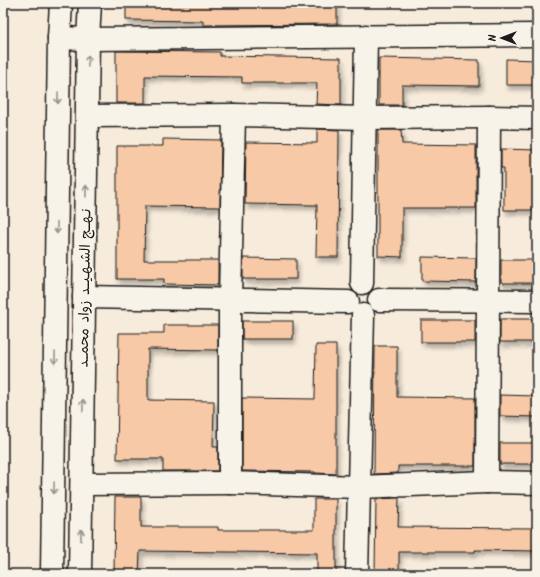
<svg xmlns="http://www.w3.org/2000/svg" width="540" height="577" viewBox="0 0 540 577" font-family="Kalam,'Playpen Sans Arabic',sans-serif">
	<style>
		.building { fill: #f7c9a6; stroke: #1c1c1c; filter: url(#shadow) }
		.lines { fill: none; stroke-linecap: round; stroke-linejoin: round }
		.minor-casing { stroke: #1c1c1c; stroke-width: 25 }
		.major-casing { stroke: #1c1c1c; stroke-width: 25 }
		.minor { stroke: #f7f3e8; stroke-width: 22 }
		.major { stroke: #f7f3e8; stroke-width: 22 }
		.oneway { stroke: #94928c }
		.labels { text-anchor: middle; stroke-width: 3.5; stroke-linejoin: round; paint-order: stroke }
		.street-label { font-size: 14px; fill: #1c1c1c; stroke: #f7f3e8 }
	</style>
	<defs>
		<filter id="shadow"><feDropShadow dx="2.5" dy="4.5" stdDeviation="2" flood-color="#0004"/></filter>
	</defs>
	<rect width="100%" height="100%" fill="#f7ebdb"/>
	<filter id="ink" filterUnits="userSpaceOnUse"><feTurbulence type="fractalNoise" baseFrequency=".025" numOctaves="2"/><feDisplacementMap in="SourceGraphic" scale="8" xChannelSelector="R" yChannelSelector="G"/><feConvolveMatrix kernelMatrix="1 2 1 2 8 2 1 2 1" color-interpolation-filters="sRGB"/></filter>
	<g filter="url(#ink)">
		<g class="building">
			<polygon points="126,3 337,3 337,24 203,25 203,21 126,20"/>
			<polygon points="116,51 220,52 220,56 341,58 341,105 316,104 317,83 242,83 242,77 145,76 145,103 116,103"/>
			<polygon points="379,58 479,60 479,86 402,85 402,105 379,105"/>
			<polygon points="506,59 537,60 537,85 506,85"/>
			<polygon points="317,129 339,130 338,257 316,257 317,205 245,204 246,142 317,143"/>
			<polygon points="378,130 401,130 402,144 476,145 476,208 402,208 402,257 378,256"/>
			<polygon points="163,139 221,140 220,207 145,206 144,260 218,260 218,285 164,284 164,279 117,279 117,146 163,146"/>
			<polygon points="501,149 537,150 537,210 504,210 504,168 501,168"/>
			<polygon points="422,257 476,258 476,282 422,281"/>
			<polygon points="243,258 296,259 296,279 243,279"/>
			<polygon points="501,260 537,260 537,283 503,283 503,282 501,282"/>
			<rect x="500" y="319" width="37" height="23"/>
			<rect x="421" y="320" width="54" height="22"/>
			<rect x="242" y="321" width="51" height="18"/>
			<polygon points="164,325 218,325 218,350 148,349 148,400 214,401 213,447 218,447 218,471 163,471 163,459 117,459 119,333 164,333"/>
			<polygon points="316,345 336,345 336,474 315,473 315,472 242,471 242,398 315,399"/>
			<polygon points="375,346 397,346 397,397 475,398 475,466 398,466 398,473 374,474"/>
			<polygon points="500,395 537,396 537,417 500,416"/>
			<rect x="500" y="443" width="37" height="21"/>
			<polygon points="115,497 141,497 141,527 218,527 218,530 314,530 314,499 336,499 336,574 317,574 317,553 140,551 139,574 114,574"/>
			<polygon points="399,498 398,527 537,528 537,551 475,550 475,552 399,552 399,574 375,574 376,499"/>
		</g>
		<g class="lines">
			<defs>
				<g id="minor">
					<polyline points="59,38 88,39 537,35"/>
					<polyline points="87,116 234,115"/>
					<polyline points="537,118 489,117 487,482 537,483"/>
					<polyline points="362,283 366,36"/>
					<polyline points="84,297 348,302"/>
					<polyline points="379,300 537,301"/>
					<polyline points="487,482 359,487 230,483 230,300 234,115 365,118 489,117"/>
					<polyline points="82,484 230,483"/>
					<polyline points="357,574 363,315"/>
				</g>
				<g id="major">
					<polyline points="52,574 59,38 61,3"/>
					<polyline points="80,574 88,39 90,3"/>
				</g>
			</defs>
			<use href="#minor" class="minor-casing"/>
			<use href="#major" class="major-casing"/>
			<use href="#minor" class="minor"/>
			<use href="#major" class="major"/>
		</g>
		<defs><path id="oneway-shaft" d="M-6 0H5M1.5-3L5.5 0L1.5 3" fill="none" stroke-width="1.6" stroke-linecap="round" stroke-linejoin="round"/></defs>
		<g class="oneway">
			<use href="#oneway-shaft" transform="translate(88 61) rotate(-89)"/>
			<use href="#oneway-shaft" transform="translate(58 98) rotate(91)"/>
			<use href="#oneway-shaft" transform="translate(86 191) rotate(-89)"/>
			<use href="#oneway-shaft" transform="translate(57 228) rotate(91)"/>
			<use href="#oneway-shaft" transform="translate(55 358) rotate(91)"/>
			<use href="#oneway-shaft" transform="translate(83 405) rotate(-89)"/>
			<use href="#oneway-shaft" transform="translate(54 488) rotate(91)"/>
			<use href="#oneway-shaft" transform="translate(81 535) rotate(-89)"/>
		</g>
	</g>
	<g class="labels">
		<g class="street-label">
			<text transform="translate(84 288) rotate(-89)" y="5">نـهــج الشـهـيــد زواد محمــد</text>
		</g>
	</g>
	<rect width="540" height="577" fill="none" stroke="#f7f3e8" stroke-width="16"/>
	<rect x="8" y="8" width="524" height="561" fill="none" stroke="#1c1c1c" stroke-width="1.5" filter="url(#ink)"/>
	<g transform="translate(502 38) rotate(270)" stroke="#f7f3e8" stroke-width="3" paint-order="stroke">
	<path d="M0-3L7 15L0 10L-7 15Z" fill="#1c1c1c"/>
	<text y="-6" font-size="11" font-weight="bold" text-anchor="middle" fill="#1c1c1c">N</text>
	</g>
</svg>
